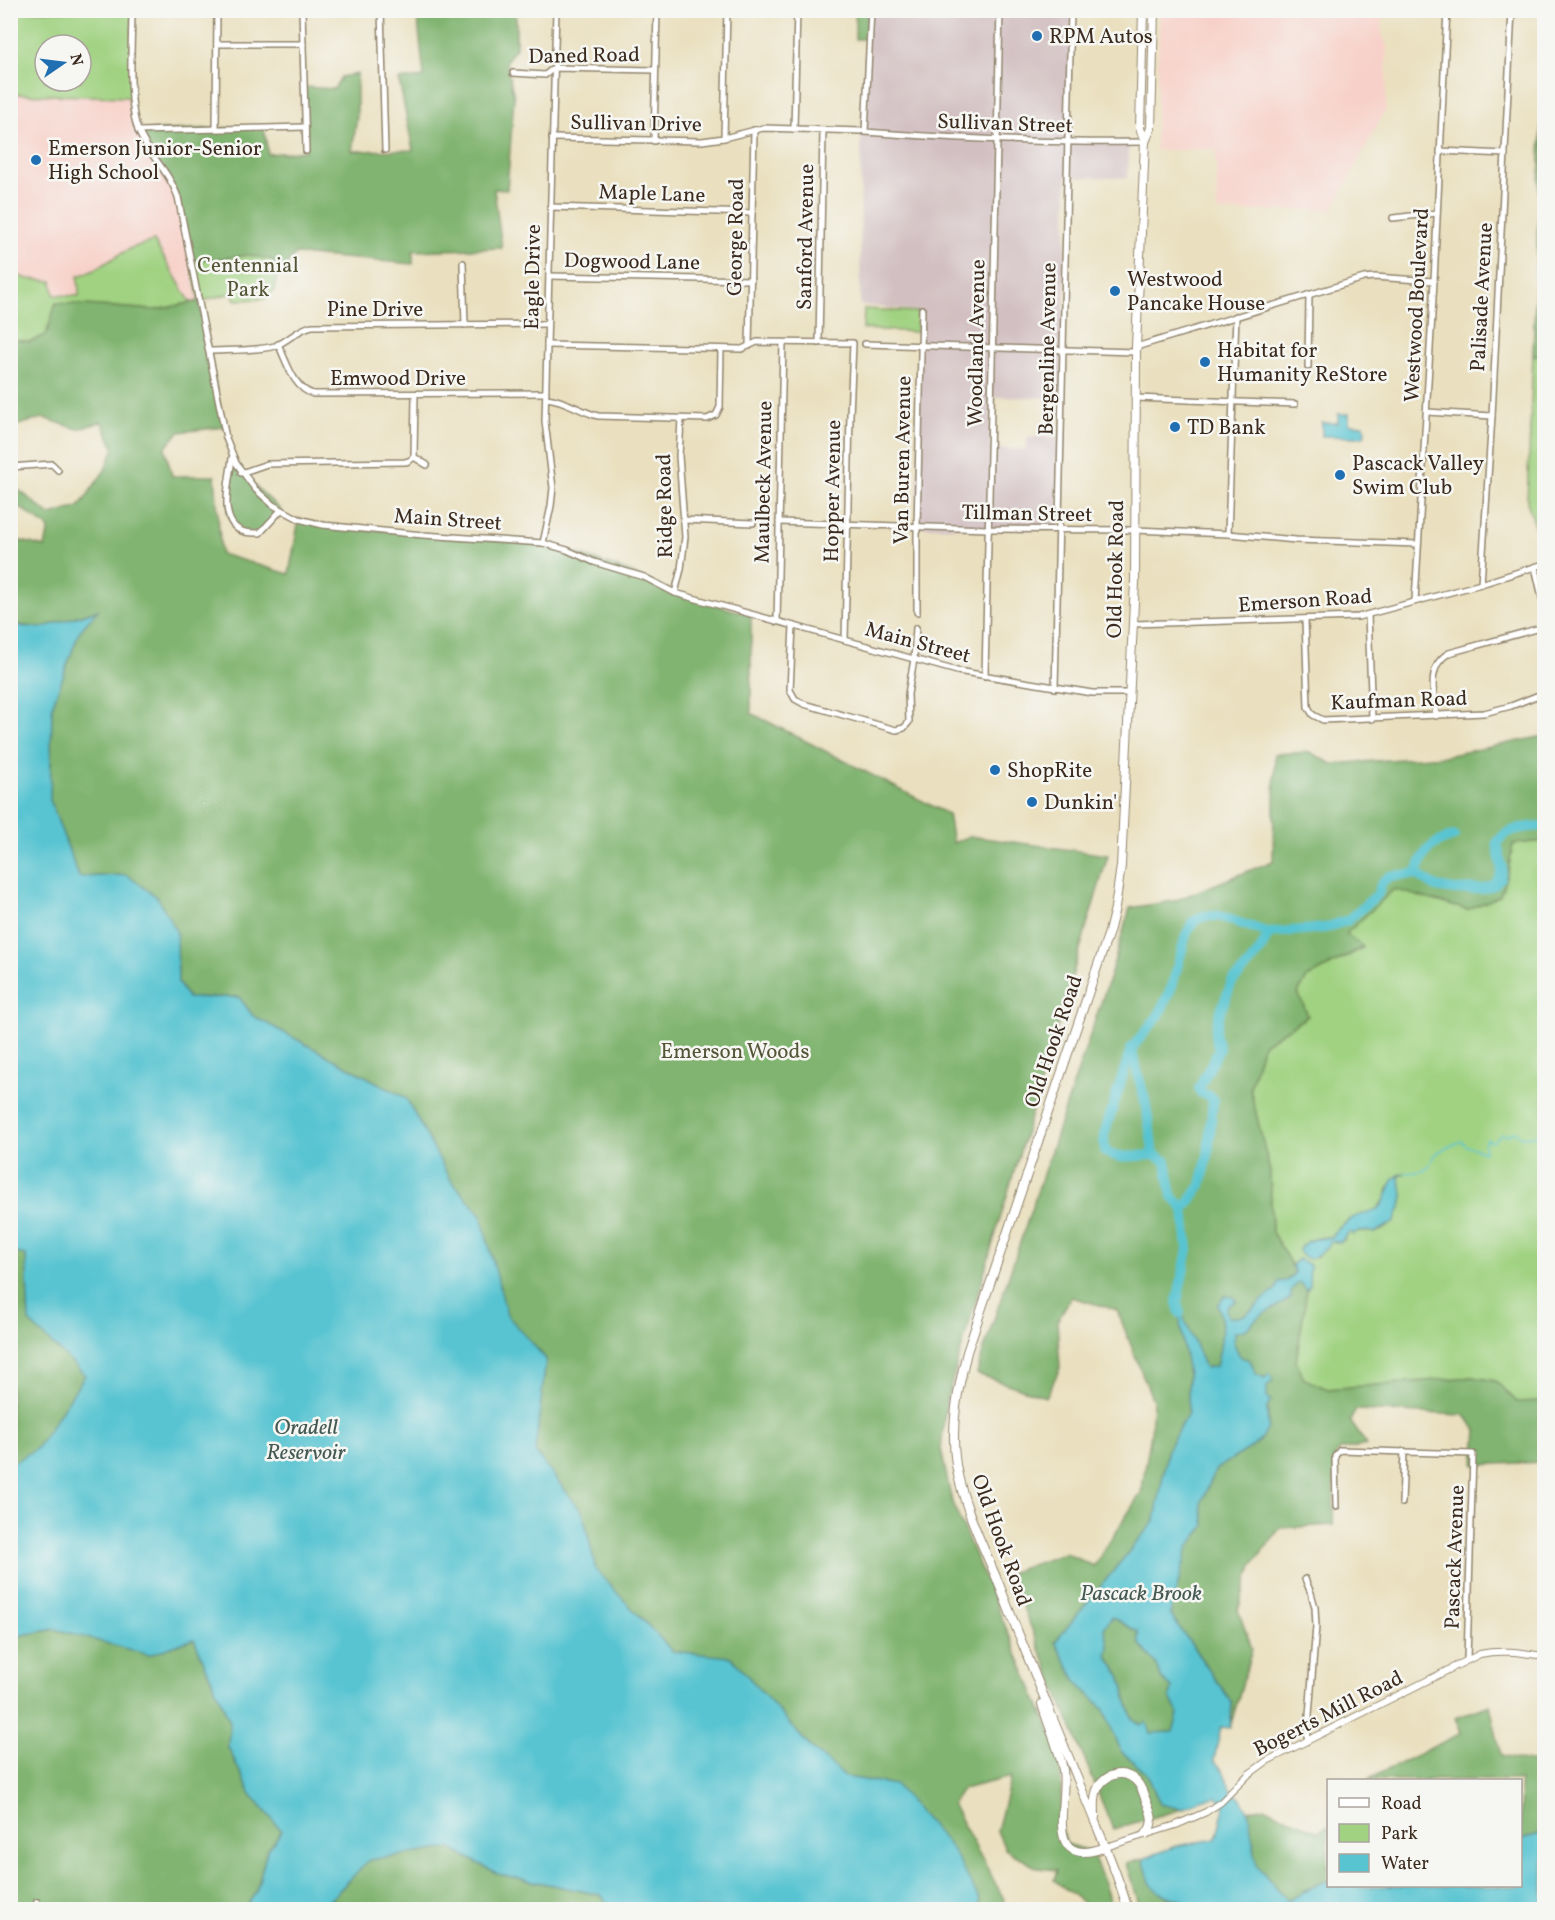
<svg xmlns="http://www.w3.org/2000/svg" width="1555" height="1920" viewBox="0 0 1555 1920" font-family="Vollkorn,serif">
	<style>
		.built { fill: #f7d1c9; fill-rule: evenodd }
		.industrial { fill: #d2bfc1 }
		.green { fill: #a0d281; stroke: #6e7e50; stroke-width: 1.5; fill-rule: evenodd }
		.forest { fill: #80b46f; stroke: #5e6f46; stroke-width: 1.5 }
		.water { fill: #58c4d1; stroke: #4a7778; stroke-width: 1.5; fill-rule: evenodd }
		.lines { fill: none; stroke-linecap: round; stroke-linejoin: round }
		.stream { stroke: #58c4d1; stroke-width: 1.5 }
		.river { stroke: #58c4d1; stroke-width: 10 }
		.minor-casing { stroke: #92856e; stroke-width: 8 }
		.tertiary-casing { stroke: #92856e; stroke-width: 8 }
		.primary-casing { stroke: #92856e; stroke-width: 10 }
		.minor { stroke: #fff; stroke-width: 5 }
		.tertiary { stroke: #fff; stroke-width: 6 }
		.primary { stroke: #fff; stroke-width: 8 }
		.poi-dot { fill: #1f6fb2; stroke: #f6f6f2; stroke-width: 2 }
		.labels { text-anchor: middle; stroke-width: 5; stroke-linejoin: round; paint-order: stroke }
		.poi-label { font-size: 21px; fill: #3b2a1e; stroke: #f6f6f2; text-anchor: start }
		.street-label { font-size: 21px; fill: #3b2a1e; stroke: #f6f6f2 }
		.park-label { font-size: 21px; fill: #545437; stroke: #f6f6f2 }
		.water-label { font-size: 22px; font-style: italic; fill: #445854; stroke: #f6f6f2 }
	</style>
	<rect width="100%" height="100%" fill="#f6f6f2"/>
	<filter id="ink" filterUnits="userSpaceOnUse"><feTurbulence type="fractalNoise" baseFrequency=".0167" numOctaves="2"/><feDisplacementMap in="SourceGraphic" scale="12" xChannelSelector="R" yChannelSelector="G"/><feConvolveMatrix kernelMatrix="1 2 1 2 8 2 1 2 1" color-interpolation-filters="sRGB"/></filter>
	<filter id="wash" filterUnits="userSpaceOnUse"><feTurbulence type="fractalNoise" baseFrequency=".008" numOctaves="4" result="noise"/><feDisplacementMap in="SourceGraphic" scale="24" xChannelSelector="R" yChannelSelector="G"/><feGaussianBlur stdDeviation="1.35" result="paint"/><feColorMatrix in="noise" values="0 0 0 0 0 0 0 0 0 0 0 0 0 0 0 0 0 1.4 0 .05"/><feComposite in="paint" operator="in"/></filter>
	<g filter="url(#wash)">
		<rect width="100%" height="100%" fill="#eae0bf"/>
		<g class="built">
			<path d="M11 11H132V102L135 120 174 187 199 301 11 339ZM45 45H81V81H45Z"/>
			<polygon points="1160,11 1382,11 1382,34 1387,46 1386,109 1333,209 1217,212 1216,149 1155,150"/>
		</g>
		<polygon class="industrial" points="867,11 1072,11 1069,142 1129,140 1128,178 1067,177 1063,398 992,397 990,448 1026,450 1027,437 1061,437 1059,530 917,527 921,311 860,305 861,131"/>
		<g class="green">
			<path d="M10 11H132V102L127 97 11 94ZM45 45H81V81H45Z"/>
			<polygon points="154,241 191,303 156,310 56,303 47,335 30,342 11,339 11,273 28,279 52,281 54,295 79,296 78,276 92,271 131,248"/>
			<polygon points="249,255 274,259 276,277 275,290 265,299 235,300 232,293 199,302 191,261"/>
			<polygon points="864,309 918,312 917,332 863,329"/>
			<polygon points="1533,355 1544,355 1544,552 1527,502"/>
			<path d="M1544 841V1401L1517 1402 1495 1381 1473 1377 1328 1389 1304 1379 1296 1362 1307 1290 1309 1286 1298 1259 1292 1266 1272 1232 1270 1172 1250 1088 1263 1044 1308 1016 1298 993 1307 978 1363 948 1345 934 1394 889 1467 910 1508 871 1513 844ZM1398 1175H1402L1399 1177C1398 1201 1401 1226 1374 1233L1367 1231 1349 1232 1344 1240 1336 1242 1330 1241 1329 1246 1316 1257 1301 1246C1312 1236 1320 1239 1332 1236L1334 1232 1350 1219 1377 1209 1386 1198 1388 1188Z"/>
		</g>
		<g class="forest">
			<polygon points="422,10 463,11 465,15 476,17 481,11 516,11 516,48 506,61 514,97 507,190 494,189 502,248 413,251 413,264 296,254 276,277 273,260 249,255 191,261 178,197 138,131 264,127 268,154 305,151 304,87 334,89 341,77 357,74 357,117 352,151 413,150 399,80 424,77 417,12"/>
			<polygon points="855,11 867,11 866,39 855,39"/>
			<polygon points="1542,105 1544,105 1544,355 1533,355"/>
			<polygon points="199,301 224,427 179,432 165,448 172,476 215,476 221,554 289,574 299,519 323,525 555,546 629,572 675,593 751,615 751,713 948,814 953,843 969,836 1108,855 946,1401 941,1449 952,1502 1061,1756 1061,1827 1067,1844 1091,1852 1102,1877 1112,1909 1087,1909 1086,1905 1054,1880 1057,1870 1037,1868 1005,1849 997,1831 1011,1777 963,1789 952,1804 1004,1899 1002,1909 979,1909 980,1899 896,1785 846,1777 812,1749 731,1658 672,1651 596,1570 583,1513 535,1452 546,1359 506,1315 481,1215 450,1179 406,1098 253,1016 239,997 188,998 178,983 176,933 127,875 79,877 50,800 52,707 79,632 96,610 41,628 11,624 10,538 45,547 49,528 11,501 11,492 19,490 50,515 79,507 105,470 114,448 102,422 78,429 43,418 11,427 11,339 30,342 46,335 56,303 156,310"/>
			<polygon points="233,456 241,473 281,510 260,533 243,532 228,515"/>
			<path d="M1544 736V841L1513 844 1508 871 1500 896 1467 910 1394 889 1346 934 1363 947 1307 978 1298 993 1308 1016 1263 1044 1250 1088 1270 1172 1272 1232 1295 1272C1286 1282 1275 1289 1266 1298 1255 1308 1244 1320 1228 1317L1226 1310 1228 1306 1235 1301 1233 1297 1225 1296 1218 1305C1225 1322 1221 1350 1216 1366L1205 1368 1178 1305 1188 1375V1413L1168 1448 1155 1520 1055 1642 1077 1682 1103 1708 1121 1751 1147 1774 1160 1804 1182 1809 1113 1829 1009 1573 1065 1553 1094 1566 1141 1493 1151 1433 1153 1401 1117 1310 1071 1297 1057 1321 1060 1368 1046 1397 977 1374 982 1355 1110 976 1130 908 1174 901 1273 861 1275 754 1310 752 1332 764 1445 756Z"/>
			<polygon points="10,1252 26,1255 29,1322 86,1374 37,1449 11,1464"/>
			<path d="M1299 1281 1307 1290 1296 1362 1304 1379 1328 1389 1473 1377 1495 1381 1517 1402 1544 1401V1462L1474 1465 1477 1430 1464 1415 1356 1410 1350 1421 1367 1445 1340 1450 1335 1456 1333 1525 1280 1528 1252 1566 1238 1610 1252 1649 1230 1728 1232 1703 1170 1614 1188 1547 1205 1526 1201 1503 1216 1469 1252 1447 1263 1437 1268 1422 1267 1387 1273 1381 1256 1374 1250 1360 1240 1357 1233 1341 1236 1332 1247 1329C1261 1310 1275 1311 1291 1297V1290Z"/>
			<polygon points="1112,1617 1138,1632 1139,1643 1157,1665 1161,1678 1172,1688 1170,1697 1178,1714 1173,1732 1150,1733 1131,1716 1120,1675 1107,1656 1104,1628"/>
			<polygon points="55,1629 149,1655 194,1639 230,1722 228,1747 251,1794 282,1831 267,1851 256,1892 245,1909 11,1910 11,1637"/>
			<polygon points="1490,1705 1501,1756 1544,1765 1544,1833 1521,1839 1520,1780 1367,1780 1461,1733 1455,1718"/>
			<polygon points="1264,1807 1318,1832 1328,1826 1328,1882 1322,1882 1287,1901 1257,1865 1248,1811"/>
			<polygon points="450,1848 498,1874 601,1895 611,1909 321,1910 368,1860"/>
			<polygon points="1143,1859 1151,1884 1167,1897 1190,1905 1194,1909 1141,1909 1126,1864"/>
		</g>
		<g class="water">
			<polygon points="1338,414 1349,414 1349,424 1364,425 1365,434 1363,437 1322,436 1322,423 1338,423"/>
			<polygon points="98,610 79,632 52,707 50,800 79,877 127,875 158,898 177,933 178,983 188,998 239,997 253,1016 406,1098 450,1179 481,1215 507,1315 546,1359 535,1452 583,1513 596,1570 672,1651 731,1657 812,1749 846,1777 896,1785 952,1849 980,1900 979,1909 611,1909 601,1895 498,1874 450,1848 369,1860 321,1909 245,1909 256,1892 267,1851 282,1831 251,1794 228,1747 230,1722 194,1639 149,1655 55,1629 11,1637 11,1464 37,1448 85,1375 29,1322 26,1255 11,1252 11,625 41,628"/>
			<path d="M1405 1173 1399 1177C1399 1185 1404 1189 1403 1197 1402 1206 1396 1214 1395 1222L1374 1233C1367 1231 1359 1228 1353 1235V1233L1349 1232 1341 1242 1330 1241 1329 1246 1311 1259C1305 1258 1301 1256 1299 1250 1306 1237 1320 1239 1332 1237 1334 1231 1337 1230 1341 1227 1347 1223 1350 1218 1357 1216 1365 1213 1376 1213 1382 1205 1390 1193 1388 1177 1405 1173Z"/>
			<path d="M1298 1259 1310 1265 1309 1287 1307 1290 1299 1282 1291 1290V1297C1275 1311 1261 1310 1247 1329L1235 1332 1233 1341 1240 1357 1250 1360 1256 1374 1265 1378 1270 1373 1273 1381 1267 1387V1397L1271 1400 1267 1408 1268 1428 1263 1437 1252 1447 1216 1469 1201 1503 1205 1526 1188 1547 1170 1614 1232 1703 1230 1728 1221 1727 1214 1760C1218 1765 1224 1771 1226 1777 1230 1786 1228 1793 1240 1797L1248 1811 1257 1865 1287 1901 1322 1882H1328V1886L1372 1887 1374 1886H1520L1521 1839 1544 1833 1543 1910H1194C1185 1896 1159 1900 1150 1882 1147 1875 1146 1866 1143 1859L1176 1846 1216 1839 1225 1805 1217 1797 1204 1799 1182 1809 1160 1804 1147 1774 1121 1751 1103 1708 1077 1682 1055 1642 1155 1520 1168 1448 1188 1413V1375L1177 1302 1205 1368 1216 1366C1221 1349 1225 1322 1218 1305L1225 1296 1233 1297 1236 1301 1228 1306 1226 1310 1228 1317C1245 1320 1255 1307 1266 1297 1273 1292 1277 1291 1278 1282L1286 1281 1295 1273 1292 1266ZM1112 1617 1138 1632 1139 1643 1157 1665 1161 1678 1172 1688 1170 1697 1178 1714 1173 1732 1150 1733 1146 1722 1140 1725 1131 1716 1120 1675 1107 1656 1109 1647 1104 1628Z"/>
		</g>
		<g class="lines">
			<path class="stream" d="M1406 1173C1411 1172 1420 1173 1425 1170 1431 1167 1431 1159 1435 1154 1436 1153 1458 1142 1461 1141L1467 1146 1485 1152 1484 1145 1487 1139 1492 1142 1501 1134 1507 1135 1515 1131 1521 1137 1534 1136 1539 1133 1541 1141 1544 1143"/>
			<g class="river">
				<path d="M1416 874C1425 849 1429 844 1454 836"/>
				<polyline points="1131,1049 1145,1100 1154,1155"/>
				<polyline points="1184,1209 1201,1185 1208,1155 1213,1100 1210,1096 1201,1093 1199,1088 1219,1049 1215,1034 1219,1015 1232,982 1246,968 1260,951 1269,933"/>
				<path d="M1180 1313 1177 1302 1188 1249 1184 1209 1172 1196 1166 1161 1154 1155 1119 1157 1105 1152 1104 1135 1131 1049 1159 1015 1172 986 1186 935 1193 922 1203 916H1219L1269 933 1325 928 1348 920 1378 894 1382 882 1390 876 1416 874 1436 887 1454 890 1482 889 1494 885 1500 878 1502 868 1497 843C1507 827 1527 827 1544 826"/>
			</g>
		</g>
	</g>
	<g filter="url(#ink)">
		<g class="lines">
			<defs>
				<g id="minor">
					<path d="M132 10C132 43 127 101 138 130 148 155 168 169 178 197L226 438 236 463 255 489 273 505 299 519 323 525 423 535 543 543 567 550 594 562 644 577 675 593 957 671 1092 693H1130"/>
					<polyline points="302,10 306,151"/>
					<polyline points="381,10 385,150"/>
					<path d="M871 10 865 132C958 139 1051 143 1145 142"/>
					<polyline points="1531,10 1544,12"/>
					<polyline points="217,44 303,44"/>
					<polyline points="513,73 545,75 554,68 655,70"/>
					<polyline points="216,128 217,10"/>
					<polyline points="794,129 797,10"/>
					<polyline points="138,131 305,127"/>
					<polyline points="552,138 702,141 724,138 763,128 861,131"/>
					<polyline points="724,138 727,10"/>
					<polyline points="654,141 657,10"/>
					<polyline points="1440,151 1505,154"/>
					<polyline points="550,207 752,213"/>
					<polyline points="1393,218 1437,213"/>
					<polyline points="463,263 465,325"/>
					<polyline points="549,276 751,280"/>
					<polyline points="819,343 823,131"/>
					<path d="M278 344C287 362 293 388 313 394L546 393"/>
					<polyline points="865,344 1135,352"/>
					<polyline points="547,345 742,349 757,342 853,343 850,415 845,640"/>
					<polyline points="749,346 754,130"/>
					<polyline points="1136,347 1364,278 1374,277 1434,281"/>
					<path d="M209 351C227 350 258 351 275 346 289 341 297 329 312 326L547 324"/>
					<polyline points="1308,367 1309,294"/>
					<path d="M546 398C567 400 578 411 598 416L707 419 716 415 720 407 721 349"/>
					<polyline points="1135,398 1295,404"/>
					<polyline points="1427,412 1492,416"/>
					<polyline points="414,457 415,394"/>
					<polyline points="414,457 427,465"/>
					<path d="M232 458C230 479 216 525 245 532 250 533 255 533 260 533L281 510"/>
					<polyline points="10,467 52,464 58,470"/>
					<polyline points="241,473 267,464 405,462 409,461 414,457"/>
					<polyline points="684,520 753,523"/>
					<polyline points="10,521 11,523"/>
					<polyline points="779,522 988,529 1135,530 1228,534 1296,540 1418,544"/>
					<polyline points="1228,534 1236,316"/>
					<polyline points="543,543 551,506 553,488 545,421 556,10"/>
					<polyline points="1535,567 1544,606"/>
					<polyline points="1481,584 1492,416 1512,10"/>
					<polyline points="675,593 681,569 685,537 679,456 681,419"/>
					<polyline points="1415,601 1434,281 1447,10"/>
					<polyline points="917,612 917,527 922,309"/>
					<polyline points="1368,615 1372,719"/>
					<polyline points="1305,619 1308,707 1313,715 1323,720 1484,713 1511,706 1544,693"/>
					<polyline points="777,622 783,343"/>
					<polyline points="1133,624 1358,617 1481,584 1544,564"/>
					<polyline points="793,626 790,690 795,699 804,704 896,730 904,728 909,722 908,694 914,659 916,628"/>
					<polyline points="985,676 1000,10"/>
					<polyline points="1055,688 1071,10"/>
					<path d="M1436 716C1434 694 1426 666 1449 653L1544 627"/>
					<polyline points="1402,1503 1404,1451"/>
					<polyline points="1336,1507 1335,1456 1340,1450 1473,1454 1467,1660"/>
					<polyline points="1305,1579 1311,1593 1315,1607 1316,1626 1307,1741"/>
					<polyline points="37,1902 38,1910"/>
				</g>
				<path id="tertiary" d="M1106 1847 1176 1825 1206 1812 1221 1802 1249 1774 1267 1761 1480 1654C1502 1649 1523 1653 1544 1656"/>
				<g id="primary">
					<polyline points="1145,142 1151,128 1154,10"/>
					<path d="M1042 1704C1048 1726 1059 1747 1063 1770 1068 1803 1042 1871 1106 1847"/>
					<path d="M1095 1817C1095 1809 1094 1801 1096 1793 1101 1775 1123 1767 1137 1782 1142 1787 1144 1796 1147 1803 1152 1815 1155 1823 1146 1834"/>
					<path d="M1128 1910C1117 1870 1099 1833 1084 1795 1056 1725 1026 1655 999 1584 983 1546 963 1506 956 1465 950 1427 958 1388 967 1352L1109 932 1115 908 1121 866 1135 582 1136 347 1145 142 1140 128 1143 10"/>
				</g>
			</defs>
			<use href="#minor" class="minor-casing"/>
			<use href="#tertiary" class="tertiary-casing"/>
			<use href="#primary" class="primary-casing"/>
			<use href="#minor" class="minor"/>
			<use href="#tertiary" class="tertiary"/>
			<use href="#primary" class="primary"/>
		</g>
	</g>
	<g class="poi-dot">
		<circle cx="1037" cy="36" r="6"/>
		<circle cx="36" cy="160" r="6"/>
		<circle cx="1115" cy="291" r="6"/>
		<circle cx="1205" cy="362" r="6"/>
		<circle cx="1175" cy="427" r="6"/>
		<circle cx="1340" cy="475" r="6"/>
		<circle cx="995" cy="770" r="6"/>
		<circle cx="1032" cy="802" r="6"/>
	</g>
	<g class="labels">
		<g class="poi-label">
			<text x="1049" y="43">RPM Autos</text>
			<text x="48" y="155">Emerson Junior-Senior<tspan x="48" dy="24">High School</tspan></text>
			<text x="1127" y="286">Westwood<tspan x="1127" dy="24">Pancake House</tspan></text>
			<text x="1217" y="357">Habitat for<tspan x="1217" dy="24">Humanity ReStore</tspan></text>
			<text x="1187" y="434">TD Bank</text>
			<text x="1352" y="470">Pascack Valley<tspan x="1352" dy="24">Swim Club</tspan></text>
			<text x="1007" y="777">ShopRite</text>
			<text x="1044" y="809">Dunkin'</text>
		</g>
		<g class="street-label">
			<text transform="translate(584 55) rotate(-1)" y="7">Daned Road</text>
			<text transform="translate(636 123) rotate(1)" y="7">Sullivan Drive</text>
			<text transform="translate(1005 123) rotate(2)" y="7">Sullivan Street</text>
			<text transform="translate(652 193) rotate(2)" y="7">Maple Lane</text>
			<text transform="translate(735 237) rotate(-89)" y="7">George Road</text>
			<text transform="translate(805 237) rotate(-89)" y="7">Sanford Avenue</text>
			<text transform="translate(632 261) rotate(1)" y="7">Dogwood Lane</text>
			<text transform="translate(532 277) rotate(-89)" y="7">Eagle Drive</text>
			<text transform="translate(1481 297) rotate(-87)" y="7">Palisade Avenue</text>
			<text transform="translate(1416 305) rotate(-87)" y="7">Westwood Boulevard</text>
			<text x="375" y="316">Pine Drive</text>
			<text transform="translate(976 343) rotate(-89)" y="7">Woodland Avenue</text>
			<text transform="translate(1047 349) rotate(-89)" y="7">Bergenline Avenue</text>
			<text x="398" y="385">Emwood Drive</text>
			<text transform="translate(902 460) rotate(-89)" y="7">Van Buren Avenue</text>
			<text transform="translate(763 482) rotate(-89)" y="7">Maulbeck Avenue</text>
			<text transform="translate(832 491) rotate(-89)" y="7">Hopper Avenue</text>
			<text transform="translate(664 506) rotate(-91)" y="7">Ridge Road</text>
			<text transform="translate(1027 513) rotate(1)" y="7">Tillman Street</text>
			<text transform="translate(448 519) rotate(4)" y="7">Main Street</text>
			<text transform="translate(1115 569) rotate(-89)" y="7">Old Hook Road</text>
			<text transform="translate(1305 600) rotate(-4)" y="7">Emerson Road</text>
			<text transform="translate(918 642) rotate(15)" y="7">Main Street</text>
			<text transform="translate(1399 700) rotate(-2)" y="7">Kaufman Road</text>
			<text transform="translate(1053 1041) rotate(-71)" y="7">Old Hook Road</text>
			<text transform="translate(1002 1540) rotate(70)" y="7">Old Hook Road</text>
			<text transform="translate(1454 1557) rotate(-88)" y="7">Pascack Avenue</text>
			<text transform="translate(1328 1713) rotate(-27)" y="7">Bogerts Mill Road</text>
		</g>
		<g class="park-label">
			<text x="248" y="272">Centennial<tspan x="248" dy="24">Park</tspan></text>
			<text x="735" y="1058">Emerson Woods</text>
		</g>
		<g class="water-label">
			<text x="306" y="1434">Oradell<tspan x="306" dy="25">Reservoir</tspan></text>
			<text x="1141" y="1600">Pascack Brook</text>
		</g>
	</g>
	<rect width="1555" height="1920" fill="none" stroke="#f6f6f2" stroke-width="36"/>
	<rect x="1327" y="1779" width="195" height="108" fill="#f6f6f2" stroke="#aba49d" stroke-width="1.5"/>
	<rect x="1339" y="1798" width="30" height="9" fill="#ffffff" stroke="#aba49d" stroke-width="1.5"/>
	<text x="1381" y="1809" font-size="18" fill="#3b2a1e">Road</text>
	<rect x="1339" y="1824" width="30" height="18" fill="#a0d281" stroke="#aba49d" stroke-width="1.5"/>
	<text x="1381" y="1839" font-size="18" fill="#3b2a1e">Park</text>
	<rect x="1339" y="1854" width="30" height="18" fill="#58c4d1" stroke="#aba49d" stroke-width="1.5"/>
	<text x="1381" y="1869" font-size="18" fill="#3b2a1e">Water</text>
	<g transform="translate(63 63) rotate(76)"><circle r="28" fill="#f6f6f2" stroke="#aba49d" stroke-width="1.5"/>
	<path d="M0-4.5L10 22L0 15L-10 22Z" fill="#1f6fb2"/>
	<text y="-9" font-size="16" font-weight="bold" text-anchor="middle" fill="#3b2a1e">N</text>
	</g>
</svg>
